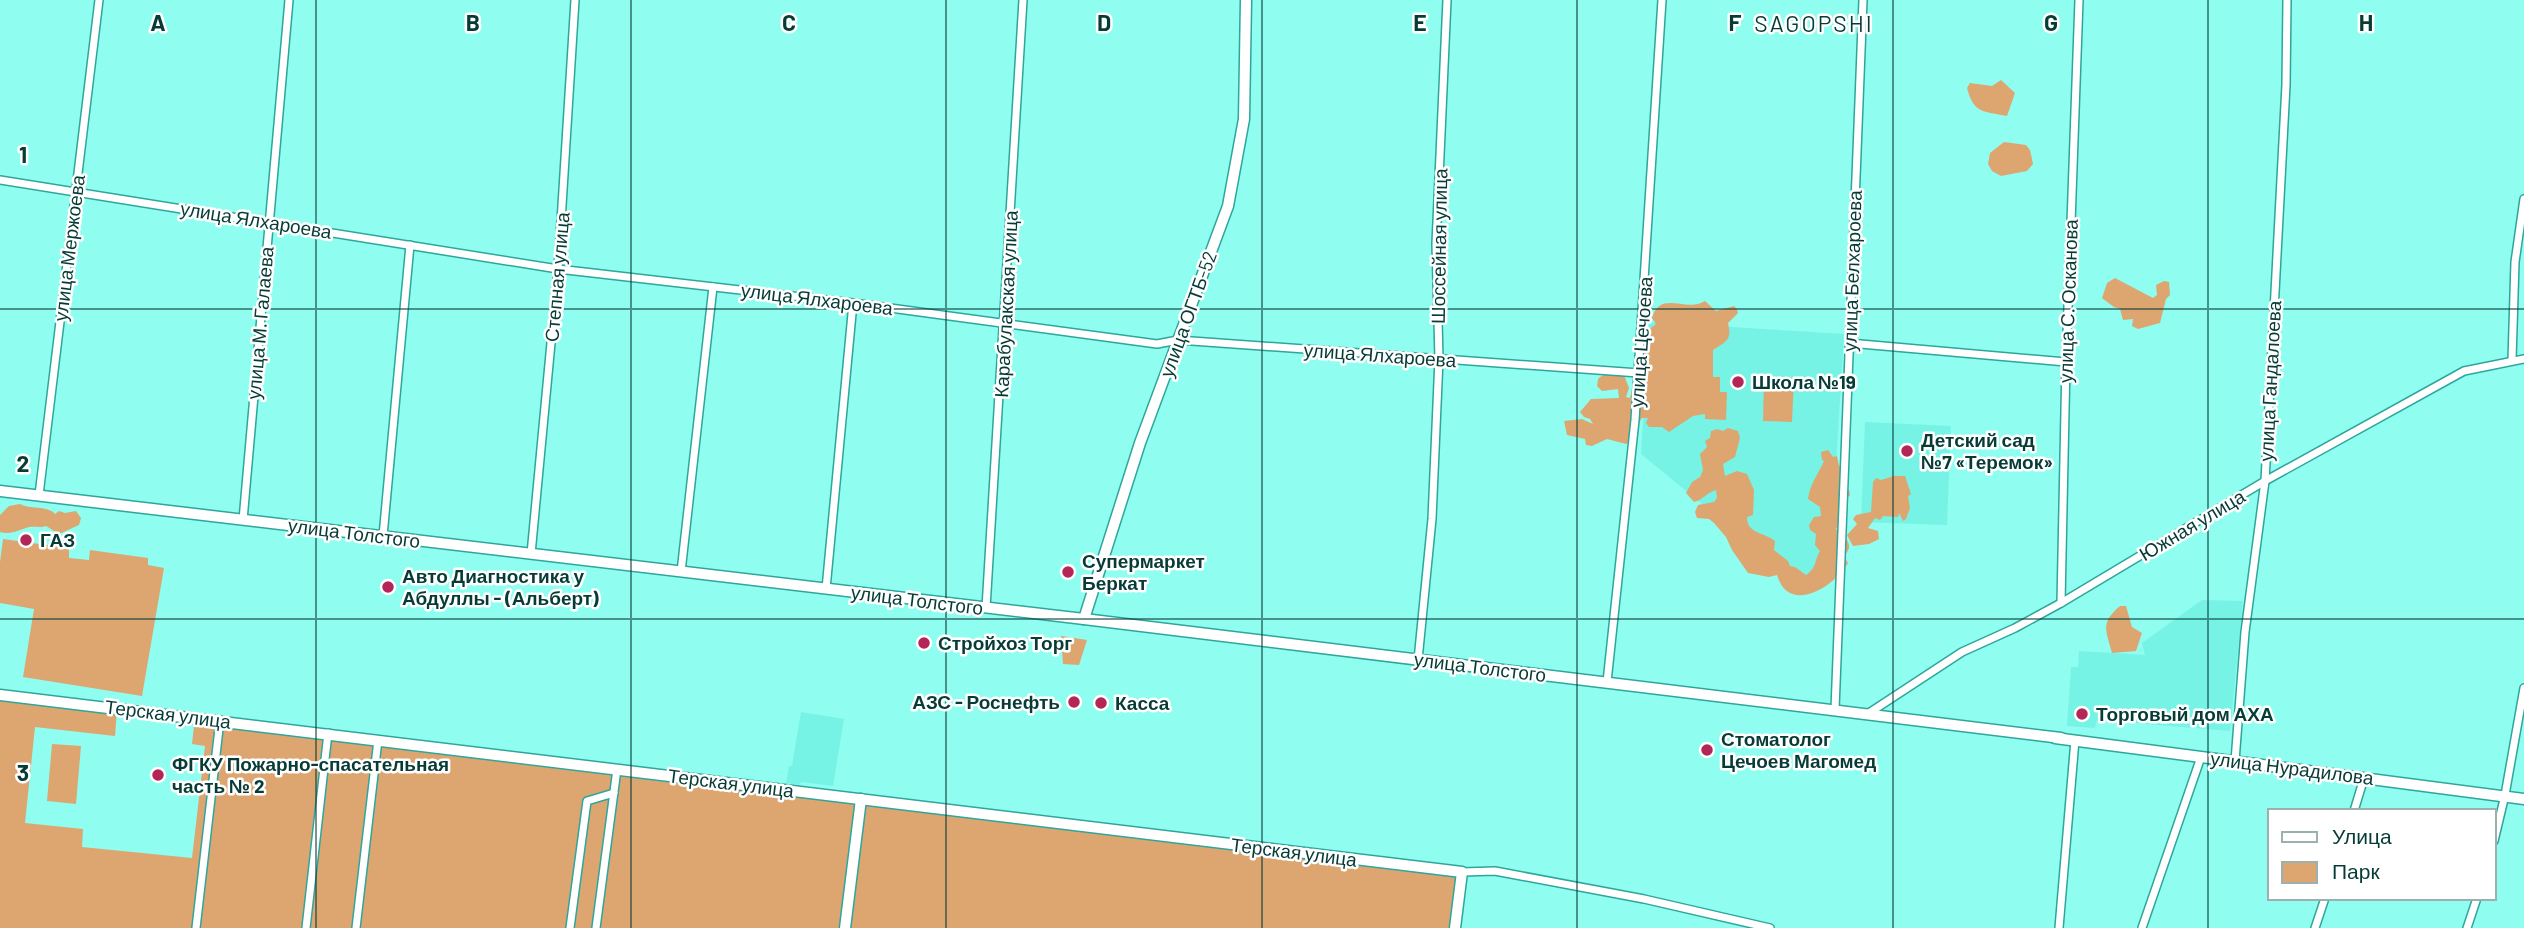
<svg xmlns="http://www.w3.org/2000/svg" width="2524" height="928" viewBox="0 0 2524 928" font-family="Barlow,sans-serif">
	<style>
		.built { fill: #76f3e5 }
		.green { fill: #dda670 }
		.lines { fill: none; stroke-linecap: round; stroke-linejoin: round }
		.street-casing { stroke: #2ea69b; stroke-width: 10 }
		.secondary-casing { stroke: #2ea69b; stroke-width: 13 }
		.street { stroke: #fff; stroke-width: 7 }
		.secondary { stroke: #fff; stroke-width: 10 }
		.grid { fill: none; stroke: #073b36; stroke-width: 2; stroke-opacity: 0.55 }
		.poi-dot { fill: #b42658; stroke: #fff; stroke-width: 2.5 }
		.labels { text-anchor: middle; stroke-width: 5; stroke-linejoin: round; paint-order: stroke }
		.street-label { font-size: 19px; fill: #073b36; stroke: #fff }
		.poi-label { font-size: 19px; font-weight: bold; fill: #073b36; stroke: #fff; text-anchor: start }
		.quarter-label { font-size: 23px; letter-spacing: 2px; fill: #073b36; stroke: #fff }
		.grid-label { font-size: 23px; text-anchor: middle; font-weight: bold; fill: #073b36; stroke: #fff; stroke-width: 5; stroke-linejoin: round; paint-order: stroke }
	</style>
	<rect width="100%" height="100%" fill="#8ffdf0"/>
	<g class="built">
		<polygon points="1649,322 1844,334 1829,582 1795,580 1641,454"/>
		<polygon points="1865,422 1951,426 1947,525 1861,522"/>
		<polygon points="2202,600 2243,601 2230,731 2097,720 2095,728 2067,726 2071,667 2078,667 2079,651 2145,655 2142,643"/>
		<polygon points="801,712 844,719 833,786 801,782 800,785 786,783 789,766 792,766"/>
	</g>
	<g class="green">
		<path d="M2001 80 2015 93 2007 116C1983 111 1974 114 1967 88L1970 83 1992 86Z"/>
		<polygon points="2004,142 2026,145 2030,150 2033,164 2027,171 2001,176 1992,171 1988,164 1990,153"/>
		<polygon points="2115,278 2153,298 2157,295 2156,285 2164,281 2169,282 2170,295 2166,299 2160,323 2138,329 2132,326 2133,319 2123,320 2120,309 2114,307 2102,298 2107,283"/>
		<path d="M1705 301 1716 311 1734 306 1737 309 1738 313 1728 323C1732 340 1727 341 1713 350V377H1720V392H1727L1726 420 1705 419V414L1693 416 1669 432 1662 427H1649L1646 423 1648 418H1642L1637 426V438L1626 444 1607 439 1592 446 1586 445 1585 439 1567 435 1564 421 1582 419 1593 424 1590 419 1584 417 1580 412 1591 399 1619 398 1618 389 1602 391 1597 386 1598 379C1605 372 1615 372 1624 375L1629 388 1626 397 1630 398 1636 370 1639 337 1656 324 1652 318C1660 289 1686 313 1705 301Z"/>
		<polygon points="1764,378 1794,378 1792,422 1763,421"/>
		<path d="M1728 428 1738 431 1740 438 1735 457 1723 464 1725 476 1737 471 1747 474 1754 490 1753 515 1747 517C1747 534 1764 532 1775 541L1774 550 1788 561 1790 566 1795 567 1806 575C1817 568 1814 561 1820 551L1815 545 1816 534 1810 530 1809 525 1814 517 1821 516 1820 507 1808 499C1810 483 1818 475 1824 461L1822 460 1821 452 1828 450 1833 457 1837 456 1839 466 1846 470 1845 490H1849L1850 495 1847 498 1848 510 1836 529C1844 537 1856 544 1844 556L1848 563C1835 586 1789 616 1777 575L1769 577 1748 573 1732 550 1726 537 1714 523 1709 519 1697 518 1695 512 1698 505 1714 502 1717 498 1716 490C1706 493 1703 500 1694 502L1686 493 1692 482 1700 477 1703 470 1700 454 1707 447 1705 441 1710 438 1711 431 1717 429 1723 431Z"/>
		<polygon points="1894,476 1905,476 1911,494 1908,496 1910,508 1906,519 1903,521 1899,513 1898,517 1883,516 1880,520 1875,518 1868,528 1878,531 1879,539 1869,544 1853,546 1847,535 1857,524 1853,519 1856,515 1871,512 1873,482 1876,478 1881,480"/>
		<path d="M20 504C31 510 47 505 55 514L59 511 65 513 76 511 81 518 79 525 59 534 46 526C40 528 35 526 29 527 18 530 12 535 0 532V515L9 506Z"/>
		<polygon points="3,539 69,548 69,558 89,560 90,550 148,558 148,565 164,568 142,696 23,677 34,609 0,603 0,562"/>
		<path d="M2120 606H2126L2132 627 2142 633 2136 651 2112 653C2106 630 2100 623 2120 606Z"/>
		<polygon points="1061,636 1087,640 1079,665 1063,664"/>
		<polygon points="0,695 117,709 115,736 35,727 25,823 83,829 82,847 192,858 205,746 192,744 195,717 1462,872 1455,928 0,928"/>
		<polygon points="52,744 81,746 76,804 47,801"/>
	</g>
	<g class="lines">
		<defs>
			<g id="street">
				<polyline points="0,180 558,269 853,303 1157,344 1178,340 1639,373"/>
				<polyline points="1849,343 2066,362"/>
				<polyline points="2512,360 2515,262 2524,199"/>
				<polyline points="39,495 99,0"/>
				<polyline points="243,520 289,0"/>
				<polyline points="383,536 410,245"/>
				<polyline points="531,554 558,269 575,0"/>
				<polyline points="681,572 713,287"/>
				<polyline points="826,589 853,303"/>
				<polyline points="2061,603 2066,362 2079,0"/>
				<polyline points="986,608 1023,0"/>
				<polyline points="1418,660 1432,519 1439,359 1436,244 1447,0"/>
				<polyline points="1607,682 1635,420 1662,0"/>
				<polyline points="1835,709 1863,0"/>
				<polyline points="1869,713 1962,652 2015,628 2061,603 2265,481 2464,371 2524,359"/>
				<polyline points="2235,761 2245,632 2265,481 2286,85 2287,0"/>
				<polyline points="2354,811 2364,778"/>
				<polyline points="2494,841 2505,795 2524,688"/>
				<polyline points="1462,872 1495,871 1644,899 1770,928"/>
				<polyline points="196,928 220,720"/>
				<polyline points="306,928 328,733"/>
				<polyline points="356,928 378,740"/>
				<polyline points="570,928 587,801 614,793"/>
				<polyline points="596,928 617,769"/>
				<polyline points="2059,928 2075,740"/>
				<polyline points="2142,928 2201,757"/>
				<polyline points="2315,928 2325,898"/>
				<polyline points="2467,928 2477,898"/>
			</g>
			<g id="secondary">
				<polyline points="0,491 1084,619 2061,738"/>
				<polyline points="1084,619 1140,443 1228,206 1244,119 1246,0"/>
				<polyline points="0,695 1462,872 1455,928"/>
				<polyline points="2055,738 2524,799"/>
				<polyline points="845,928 861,799"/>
			</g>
		</defs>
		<use href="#street" class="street-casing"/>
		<use href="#secondary" class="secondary-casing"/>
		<use href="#street" class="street"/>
		<use href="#secondary" class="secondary"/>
	</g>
	<path class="grid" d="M316 0V928M631 0V928M946 0V928M1262 0V928M1577 0V928M1893 0V928M2208 0V928M0 309H2524M0 619H2524"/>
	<g class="poi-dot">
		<circle cx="1738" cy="382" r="7"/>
		<circle cx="1907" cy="451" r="7"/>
		<circle cx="26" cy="540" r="7"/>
		<circle cx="1068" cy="572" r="7"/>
		<circle cx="388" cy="587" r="7"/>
		<circle cx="924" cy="643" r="7"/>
		<circle cx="1074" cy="702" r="7"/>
		<circle cx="1101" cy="703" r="7"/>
		<circle cx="2082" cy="714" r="7"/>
		<circle cx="1707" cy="750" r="7"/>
		<circle cx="158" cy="775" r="7"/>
	</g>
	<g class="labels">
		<g class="street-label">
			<text transform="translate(256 220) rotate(9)" y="7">улица Ялхароева</text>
			<text transform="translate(1439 246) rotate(-89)" y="7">Шоссейная улица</text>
			<text transform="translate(69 248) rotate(-83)" y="7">улица Мержоева</text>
			<text transform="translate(1852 271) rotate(-88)" y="7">улица Белхароева</text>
			<text transform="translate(557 277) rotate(-85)" y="7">Степная улица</text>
			<text transform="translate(817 299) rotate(7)" y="7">улица Ялхароева</text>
			<text transform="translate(2068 301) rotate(-88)" y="7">улица С. Осканова</text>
			<text transform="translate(1006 304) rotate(-87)" y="7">Карабулакская улица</text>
			<text transform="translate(1188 314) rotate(-70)" y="7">улица ОГТБ-52</text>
			<text transform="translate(260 323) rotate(-85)" y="7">улица М. Галаева</text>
			<text transform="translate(1641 342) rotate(-86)" y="7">улица Цечоева</text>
			<text transform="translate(1380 355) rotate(4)" y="7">улица Ялхароева</text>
			<text transform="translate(2270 381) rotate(-87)" y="7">улица Гандалоева</text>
			<text transform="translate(2192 525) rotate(-31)" y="7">Южная улица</text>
			<text transform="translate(354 533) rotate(7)" y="7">улица Толстого</text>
			<text transform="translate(917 600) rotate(7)" y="7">улица Толстого</text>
			<text transform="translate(1480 667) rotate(7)" y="7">улица Толстого</text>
			<text transform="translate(168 714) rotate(7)" y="7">Терская улица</text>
			<text transform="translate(2292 768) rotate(7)" y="7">улица Нурадилова</text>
			<text transform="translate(731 783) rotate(7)" y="7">Терская улица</text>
			<text transform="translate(1294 852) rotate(7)" y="7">Терская улица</text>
		</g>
		<g class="poi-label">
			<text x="1752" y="389">Школа №19</text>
			<text x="1921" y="447">Детский сад<tspan x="1921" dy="22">№7 «Теремок»</tspan></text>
			<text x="40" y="547">ГАЗ</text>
			<text x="1082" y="568">Супермаркет<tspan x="1082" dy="22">Беркат</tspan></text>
			<text x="402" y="583">Авто Диагностика у<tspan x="402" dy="22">Абдуллы - (Альберт)</tspan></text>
			<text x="938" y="650">Стройхоз Торг</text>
			<text x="1060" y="709" text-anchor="end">АЗС - Роснефть</text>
			<text x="1115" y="710">Касса</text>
			<text x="2096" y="721">Торговый дом АХА</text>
			<text x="1721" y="746">Стоматолог<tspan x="1721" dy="22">Цечоев Магомед</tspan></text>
			<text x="172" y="771">ФГКУ Пожарно-спасательная<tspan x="172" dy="22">часть № 2</tspan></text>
		</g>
		<g class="quarter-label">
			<text x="1814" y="32">SAGOPSHI</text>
		</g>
	</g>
	<g class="grid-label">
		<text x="158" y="31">A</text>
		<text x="473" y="31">B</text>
		<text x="789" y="31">C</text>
		<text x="1104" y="31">D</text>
		<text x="1420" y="31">E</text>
		<text x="1735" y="31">F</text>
		<text x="2051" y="31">G</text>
		<text x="2366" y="31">H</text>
		<text x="23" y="163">1</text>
		<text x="23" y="472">2</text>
		<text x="23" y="781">3</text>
	</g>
	<rect x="2268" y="809" width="228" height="91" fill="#ffffff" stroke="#9cb1af" stroke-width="2"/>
	<rect x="2282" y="832" width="35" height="10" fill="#ffffff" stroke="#9cb1af" stroke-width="2"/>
	<text x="2332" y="844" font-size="21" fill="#073b36">Улица</text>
	<rect x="2282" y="862" width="35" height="21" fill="#dda670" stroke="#9cb1af" stroke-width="2"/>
	<text x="2332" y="879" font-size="21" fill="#073b36">Парк</text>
</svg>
